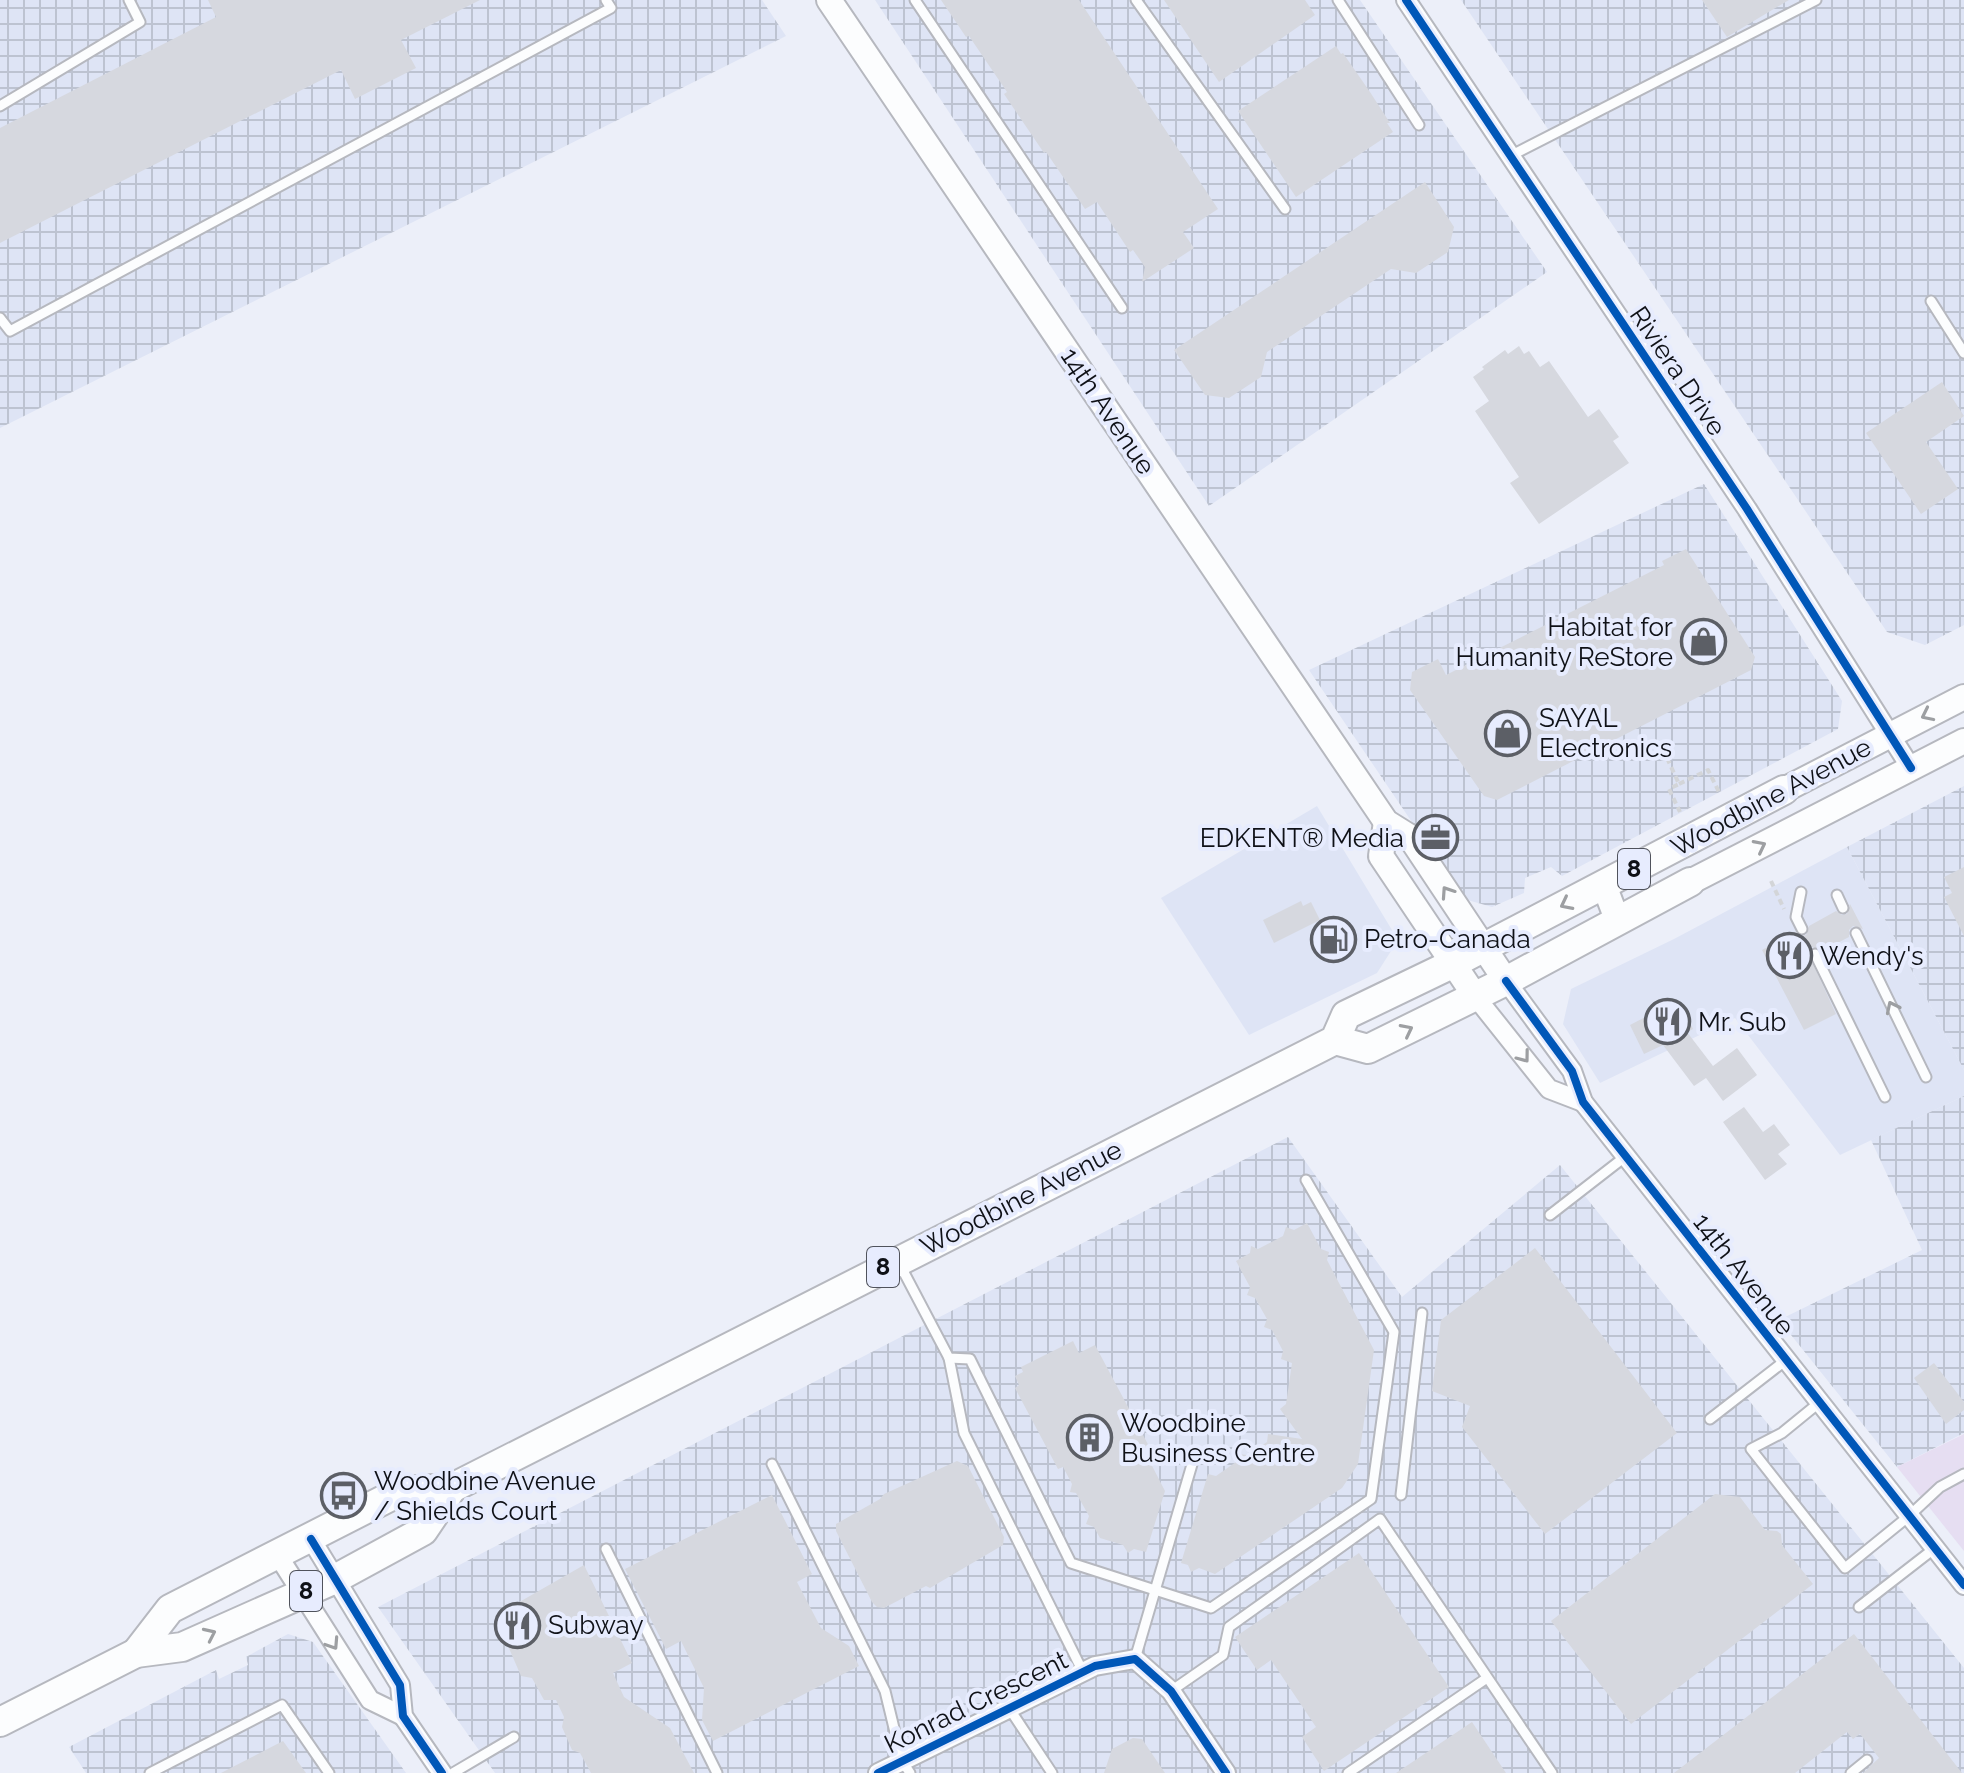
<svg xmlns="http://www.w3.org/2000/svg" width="1964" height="1773" viewBox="0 0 1964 1773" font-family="Raleway,sans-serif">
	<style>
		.built { fill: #dee4f5 }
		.industrial { fill: url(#industrial-grid) }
		.green { fill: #e6def2 }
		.building { fill: #d6d8df }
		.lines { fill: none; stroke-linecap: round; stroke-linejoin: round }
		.lane-casing { stroke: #b6b8bf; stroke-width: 13 }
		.street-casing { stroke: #b6b8bf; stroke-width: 22 }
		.secondary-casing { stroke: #b6b8bf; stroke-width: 28 }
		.primary-casing { stroke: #b6b8bf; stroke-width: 32 }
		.path { stroke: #d3d5d8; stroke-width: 4; stroke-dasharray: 6 4; stroke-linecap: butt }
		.lane { stroke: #fcfdfe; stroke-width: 9 }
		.street { stroke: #fcfdfe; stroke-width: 18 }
		.secondary { stroke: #fcfdfe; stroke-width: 24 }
		.primary { stroke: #fcfdfe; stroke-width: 28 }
		.cycleway-casing { stroke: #e7ecfe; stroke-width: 13 }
		.cycleway { stroke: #0057b8; stroke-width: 8 }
		.oneway { stroke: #9d9fa2 }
		.labels { text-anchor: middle; stroke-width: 8; stroke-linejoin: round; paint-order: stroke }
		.shield { fill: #e7ecfe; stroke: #50535c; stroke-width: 2 }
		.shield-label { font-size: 24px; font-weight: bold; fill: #0f1117 }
		.street-label { font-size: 26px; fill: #0f1117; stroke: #e7ecfe }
		.poi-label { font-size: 26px; fill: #0f1117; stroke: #e7ecfe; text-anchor: start }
	</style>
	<defs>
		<pattern id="industrial-grid" width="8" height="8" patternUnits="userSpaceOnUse" patternTransform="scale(2)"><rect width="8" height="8" fill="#dee4f5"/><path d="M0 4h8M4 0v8" fill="none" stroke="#bdc3d1"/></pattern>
	</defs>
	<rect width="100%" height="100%" fill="#eceff9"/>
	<g class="built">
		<polygon points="1317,806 1398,940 1377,973 1249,1035 1161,898"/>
		<polygon points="1847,847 1964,1070 1964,1096 1840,1155 1735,1018 1600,1083 1563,1024 1571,989 1674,939"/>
	</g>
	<g class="industrial">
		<polygon points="0,0 762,0 786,36 0,428"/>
		<polygon points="875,0 1360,0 1547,272 1209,506"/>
		<polygon points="1461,0 1964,0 1964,625 1925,645 1887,632"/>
		<polygon points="1704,484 1842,701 1838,729 1562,876 1551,867 1525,878 1524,893 1492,907 1464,899 1309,670"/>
		<polygon points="1964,786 1964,1070 1847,847"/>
		<polygon points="1964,1096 1964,1433 1897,1467 1779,1320 1922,1250 1871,1140"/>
		<polygon points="1288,1137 1402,1297 1560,1165 1964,1668 1964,1773 495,1773 378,1607"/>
		<polygon points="288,1634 313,1642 406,1773 86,1773 69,1747 216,1670 219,1679 248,1665 246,1657"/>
	</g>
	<polygon class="green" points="1964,1434 1964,1551 1897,1467"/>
	<g class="building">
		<polygon points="208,0 480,0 401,40 416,68 355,99 341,70 0,243 0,128 216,17"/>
		<polygon points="941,0 1079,0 1218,209 1183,232 1194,248 1142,282 1145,267 1133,250 1130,252 1097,202 1085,209 1046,152 1044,153 1004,94 1007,92 969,36 966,37"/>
		<polygon points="1164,0 1305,0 1315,15 1219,82"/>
		<polygon points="1702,0 1789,0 1727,37"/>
		<polygon points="1336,46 1341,54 1343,53 1370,92 1390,123 1387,123 1393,132 1296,197 1238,111"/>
		<polygon points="1425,182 1454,227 1448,252 1416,273 1391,269 1267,352 1261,377 1229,398 1205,395 1174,350"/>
		<polygon points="1519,346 1524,354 1529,351 1540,367 1549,361 1588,417 1599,409 1619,437 1613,441 1629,463 1539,524 1510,483 1519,477 1475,411 1489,401 1473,377 1484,369 1482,367 1505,350 1508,354"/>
		<polygon points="1942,382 1964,416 1926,442 1958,489 1921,514 1866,433"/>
		<polygon points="1686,549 1755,657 1751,670 1497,800 1484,796 1410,690 1412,672 1438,659 1446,675 1664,565 1662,561"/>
		<polygon points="1964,867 1964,936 1944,897 1952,893 1944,877"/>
		<polygon points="1301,901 1303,906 1311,902 1320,920 1274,943 1263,920"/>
		<polygon points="1850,904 1863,929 1853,926 1849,930 1849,937 1822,951 1812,947 1808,953 1836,1014 1804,1030 1762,950 1795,932 1801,936 1806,935 1809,926 1836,911 1842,915 1847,914"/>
		<polygon points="1678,1000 1693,1029 1687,1032 1713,1066 1737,1048 1757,1075 1723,1101 1706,1078 1694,1086 1663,1045 1644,1054 1630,1025"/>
		<polygon points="1744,1107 1763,1132 1774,1124 1790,1145 1778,1154 1787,1164 1765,1180 1723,1122"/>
		<polygon points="1307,1223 1321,1249 1329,1252 1327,1260 1374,1350 1358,1464 1342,1488 1215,1574 1199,1568 1191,1572 1188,1565 1181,1563 1208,1474 1216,1476 1236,1462 1238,1454 1247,1455 1267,1442 1268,1434 1302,1439 1280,1409 1286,1404 1292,1363 1281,1359 1283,1351 1272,1330 1264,1327 1267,1319 1255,1298 1247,1295 1250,1287 1236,1261 1250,1253 1251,1246 1258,1249 1283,1236 1286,1227 1294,1230"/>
		<polygon points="1535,1248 1677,1433 1545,1534 1462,1427 1470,1406 1432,1391 1441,1320"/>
		<polygon points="1073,1341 1079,1353 1095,1345 1151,1450 1148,1458 1165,1491 1146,1552 1134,1549 1128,1553 1123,1545 1100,1538 1094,1527 1086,1524 1089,1516 1076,1493 1070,1492 1072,1484 1063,1467 1058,1469 1015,1388 1019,1385 1015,1376 1023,1372 1021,1367"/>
		<polygon points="1934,1363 1964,1402 1964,1410 1946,1424 1914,1378"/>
		<polygon points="957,1461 968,1466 1004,1537 1003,1545 930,1588 926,1586 884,1608 877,1607 872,1602 836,1531 836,1524 880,1499 884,1494"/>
		<polygon points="1715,1494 1740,1497 1765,1530 1777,1531 1781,1534 1782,1545 1813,1584 1631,1724 1551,1621"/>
		<polygon points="772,1495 812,1574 797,1582 821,1628 849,1646 859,1666 713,1741 702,1720 704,1688 681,1641 666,1649 625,1569"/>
		<polygon points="1359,1553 1449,1687 1324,1771 1302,1737 1316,1727 1271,1660 1257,1670 1235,1637"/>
		<polygon points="584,1565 632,1663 613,1673 624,1697 670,1728 694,1773 591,1773 580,1753 572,1750 562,1727 564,1717 556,1700 544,1700 532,1678 521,1676 495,1616"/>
		<polygon points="1854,1634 1962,1773 1863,1773 1879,1758 1860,1734 1853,1739 1847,1732 1795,1773 1674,1773"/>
		<polygon points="1472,1722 1506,1773 1396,1773"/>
		<polygon points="1133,1738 1142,1739 1165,1773 1104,1773 1112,1749"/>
		<polygon points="283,1741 306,1773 221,1773"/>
	</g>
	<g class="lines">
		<defs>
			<g id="lane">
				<polyline points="915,0 1122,308"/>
				<polyline points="1136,0 1285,209"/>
				<polyline points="1338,0 1419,125"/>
				<polyline points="0,106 140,22 129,0"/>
				<polyline points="1510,156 1816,0"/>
				<polyline points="1931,301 1964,353"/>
				<polyline points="0,318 10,331 611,8 606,0"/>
				<polyline points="1801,892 1796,917 1802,929"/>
				<polyline points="1837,895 1843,908"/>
				<polyline points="1856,933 1926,1077"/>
				<polyline points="1815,954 1885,1097"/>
				<polyline points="1550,1215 1626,1156"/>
				<polyline points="899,1263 949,1358 970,1359 1071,1563 1211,1608 1371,1499 1394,1332 1306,1180"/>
				<polyline points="949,1358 964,1433 1083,1672"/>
				<polyline points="1820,1402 1782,1433 1751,1449 1845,1568 1909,1516 1940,1487 1964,1474"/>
				<polyline points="1710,1419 1786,1360"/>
				<polyline points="772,1464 885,1691 902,1761 910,1773"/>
				<polyline points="1401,1495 1422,1313"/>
				<polyline points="606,1549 717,1773"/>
				<polyline points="1859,1607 1935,1548"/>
				<polyline points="1135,1659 1193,1461"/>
				<polyline points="1171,1691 1223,1655 1229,1627 1380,1519 1552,1773"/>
				<polyline points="1009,1708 1052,1773"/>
				<polyline points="150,1773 282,1705 329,1773"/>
				<polyline points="453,1773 514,1737"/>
				<polyline points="1348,1773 1487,1678"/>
				<polyline points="1851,1773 1867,1760"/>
			</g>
			<g id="street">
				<polyline points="1406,0 1747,509 1911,768"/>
				<polyline points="1506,981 1572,1071 1583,1102 1964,1585"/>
				<polyline points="1475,996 1549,1089 1583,1102"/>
				<polyline points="311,1539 400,1685 403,1716 442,1773"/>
				<polyline points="277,1554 370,1700 403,1716"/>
				<polyline points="878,1773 1095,1666 1135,1659 1171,1691 1226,1773"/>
			</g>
			<g id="secondary">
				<polyline points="829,0 1386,822 1410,837 1506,981"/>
				<polyline points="1784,790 1964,697"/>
				<polyline points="1386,822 1381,856 1475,996"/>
				<polyline points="1690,882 1964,741"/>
				<polyline points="1604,885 1618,922"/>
			</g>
			<g id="primary">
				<polyline points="1335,1040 1368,1049 1506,981 1690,882"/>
				<polyline points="136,1653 170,1609 401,1491 452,1488 1335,1040 1346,1015 1452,964 1784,790"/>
				<polyline points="0,1722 136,1653 182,1647 333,1580 423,1531 452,1488"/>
			</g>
		</defs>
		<use href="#lane" class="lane-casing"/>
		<use href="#street" class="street-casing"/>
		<use href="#secondary" class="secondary-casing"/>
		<use href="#primary" class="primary-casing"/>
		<g class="path">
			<polyline points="1667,758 1679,784 1669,789 1680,812"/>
			<polyline points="1679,784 1708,770 1719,792"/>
			<polyline points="1771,881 1784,909"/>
		</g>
		<use href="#lane" class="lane"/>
		<use href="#street" class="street"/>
		<use href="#secondary" class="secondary"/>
		<use href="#primary" class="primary"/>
		<defs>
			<g id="cycleway">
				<polyline points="1406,0 1747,509 1911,768"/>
				<polyline points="1506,981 1572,1071 1583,1102 1964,1585"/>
				<polyline points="311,1539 400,1685 403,1716 442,1773"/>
				<polyline points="878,1773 1095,1666 1135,1659 1171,1691 1226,1773"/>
			</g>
		</defs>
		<use href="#cycleway" class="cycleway-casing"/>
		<use href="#cycleway" class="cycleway"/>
	</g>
	<defs><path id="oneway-chevron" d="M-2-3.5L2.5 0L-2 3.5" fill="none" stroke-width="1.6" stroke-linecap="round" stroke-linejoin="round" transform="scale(2)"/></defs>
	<g class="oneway">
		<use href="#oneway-chevron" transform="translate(1927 715) rotate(154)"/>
		<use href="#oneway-chevron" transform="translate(1760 846) rotate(-27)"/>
		<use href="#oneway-chevron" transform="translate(1447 892) rotate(-124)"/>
		<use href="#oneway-chevron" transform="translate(1566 904) rotate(153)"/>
		<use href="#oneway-chevron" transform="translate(1892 1007) rotate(-116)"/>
		<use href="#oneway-chevron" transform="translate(1407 1030) rotate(-27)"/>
		<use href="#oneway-chevron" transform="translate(1524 1057) rotate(53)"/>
		<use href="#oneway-chevron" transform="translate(210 1634) rotate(-25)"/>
		<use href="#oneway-chevron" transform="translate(333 1644) rotate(57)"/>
	</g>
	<defs>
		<symbol id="shop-ring" viewBox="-11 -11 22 22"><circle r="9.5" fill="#e7ecfe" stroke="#5c5f66" stroke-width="1.5"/><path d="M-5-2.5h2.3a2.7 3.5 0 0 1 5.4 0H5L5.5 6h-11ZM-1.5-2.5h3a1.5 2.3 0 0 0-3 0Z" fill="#5c5f66"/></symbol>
		<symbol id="office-ring" viewBox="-11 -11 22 22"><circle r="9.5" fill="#e7ecfe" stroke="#5c5f66" stroke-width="1.5"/><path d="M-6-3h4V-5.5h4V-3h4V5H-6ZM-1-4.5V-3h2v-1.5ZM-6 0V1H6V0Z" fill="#5c5f66"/></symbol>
		<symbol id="fuel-ring" viewBox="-11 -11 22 22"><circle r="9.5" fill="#e7ecfe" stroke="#5c5f66" stroke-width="1.5"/><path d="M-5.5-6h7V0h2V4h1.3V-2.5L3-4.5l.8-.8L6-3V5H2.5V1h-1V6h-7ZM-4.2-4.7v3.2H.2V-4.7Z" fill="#5c5f66"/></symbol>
		<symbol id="restaurant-ring" viewBox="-11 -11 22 22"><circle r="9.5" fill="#e7ecfe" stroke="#5c5f66" stroke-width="1.5"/><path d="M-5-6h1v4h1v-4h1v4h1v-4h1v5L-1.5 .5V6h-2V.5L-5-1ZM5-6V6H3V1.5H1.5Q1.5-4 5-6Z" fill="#5c5f66"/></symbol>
		<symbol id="building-ring" viewBox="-11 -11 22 22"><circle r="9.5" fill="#e7ecfe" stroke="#5c5f66" stroke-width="1.5"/><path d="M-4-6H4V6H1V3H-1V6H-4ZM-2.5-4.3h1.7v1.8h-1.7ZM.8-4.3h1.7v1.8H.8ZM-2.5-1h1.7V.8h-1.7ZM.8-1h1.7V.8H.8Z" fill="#5c5f66"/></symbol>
		<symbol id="bus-ring" viewBox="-11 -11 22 22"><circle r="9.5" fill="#e7ecfe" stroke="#5c5f66" stroke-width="1.5"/><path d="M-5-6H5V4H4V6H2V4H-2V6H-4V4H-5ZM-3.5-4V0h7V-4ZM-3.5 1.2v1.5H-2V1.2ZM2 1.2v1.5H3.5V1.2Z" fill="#5c5f66"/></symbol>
	</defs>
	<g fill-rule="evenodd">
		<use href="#shop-ring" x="1678" y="616" width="51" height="51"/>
		<use href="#shop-ring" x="1482" y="708" width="51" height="51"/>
		<use href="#office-ring" x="1410" y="812" width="51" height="51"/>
		<use href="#fuel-ring" x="1308" y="914" width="51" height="51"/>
		<use href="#restaurant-ring" x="1764" y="930" width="51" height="51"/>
		<use href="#restaurant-ring" x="1642" y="996" width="51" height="51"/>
		<use href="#building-ring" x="1064" y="1412" width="51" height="51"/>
		<use href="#bus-ring" x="318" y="1470" width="51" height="51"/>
		<use href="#restaurant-ring" x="492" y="1600" width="51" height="51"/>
	</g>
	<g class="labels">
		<g class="shield">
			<rect x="1618" y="849" width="32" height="40" rx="6"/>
			<rect x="867" y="1247" width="32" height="40" rx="6"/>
			<rect x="290" y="1571" width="32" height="40" rx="6"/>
		</g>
		<g class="shield-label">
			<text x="1634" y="877">8</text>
			<text x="883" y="1275">8</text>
			<text x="306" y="1599">8</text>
		</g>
		<g class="street-label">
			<text transform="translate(1678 371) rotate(56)" y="9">Riviera Drive</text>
			<text transform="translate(1108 411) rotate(56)" y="9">14th Avenue</text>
			<text transform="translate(1771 797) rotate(-28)" y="9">Woodbine Avenue</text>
			<text transform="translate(1021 1198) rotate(-27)" y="9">Woodbine Avenue</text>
			<text transform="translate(1744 1274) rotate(52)" y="9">14th Avenue</text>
			<text transform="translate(976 1702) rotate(-26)" y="9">Konrad Crescent</text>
		</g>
		<g class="poi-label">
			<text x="1673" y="636" text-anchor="end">Habitat for<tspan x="1673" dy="30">Humanity ReStore</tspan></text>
			<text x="1539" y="727">SAYAL<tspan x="1539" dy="30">Electronics</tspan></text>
			<text x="1404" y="847" text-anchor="end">EDKENT® Media</text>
			<text x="1364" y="948">Petro-Canada</text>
			<text x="1820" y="965">Wendy's</text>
			<text x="1698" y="1031">Mr. Sub</text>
			<text x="1121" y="1432">Woodbine<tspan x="1121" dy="30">Business Centre</tspan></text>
			<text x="374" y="1490">Woodbine Avenue<tspan x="374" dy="30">/ Shields Court</tspan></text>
			<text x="548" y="1634">Subway</text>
		</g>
	</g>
</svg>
